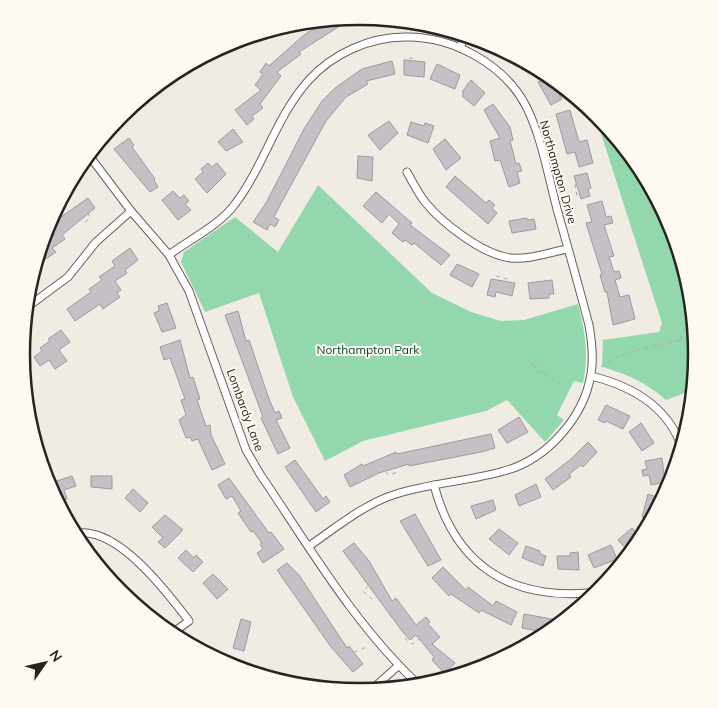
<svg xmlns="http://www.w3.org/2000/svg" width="718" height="708" viewBox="0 0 718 708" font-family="Mulish,sans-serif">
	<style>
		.green { fill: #92d8ac }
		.building { fill: #c6bfc5; stroke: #9f989f }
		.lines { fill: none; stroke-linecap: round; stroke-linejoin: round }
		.street-casing { stroke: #66625b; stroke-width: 9 }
		.path { stroke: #afaca6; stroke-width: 1; stroke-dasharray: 4 4; stroke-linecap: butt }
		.street { stroke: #fff; stroke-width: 7 }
		.labels { text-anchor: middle; stroke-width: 4; stroke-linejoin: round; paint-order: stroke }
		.street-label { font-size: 12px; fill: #272522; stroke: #fef9f1 }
		.park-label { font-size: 12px; fill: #014a29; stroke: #fef9f1 }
		.rim { fill: none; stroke: #272522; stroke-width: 2.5 }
	</style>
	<rect width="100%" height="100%" fill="#f0ece4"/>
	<g class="green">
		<path d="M594 112C605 121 613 134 622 144 678 213 702 302 693 390L666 400C647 383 627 374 602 367L603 340 659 332 662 323Z"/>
		<path d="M318 185 432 293 471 312 501 321 524 320 578 304C585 331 589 356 583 383L574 381 557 415 564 420 545 442 507 400 486 411 363 441 325 461 293 397 259 293 205 312 181 262 184 252 235 217 278 252Z"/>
	</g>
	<g class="building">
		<polygon points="363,17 348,25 346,22 299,52 301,54 277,72 281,76 260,104 263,108 252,116 254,119 247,125 235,110 261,90 255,85 263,74 260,72 266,63 269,66 304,35 329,19"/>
		<polygon points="404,60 425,62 424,77 404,75"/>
		<polygon points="392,61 395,74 366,81 368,84 346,97 326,121 278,209 274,217 279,220 275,227 270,224 267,230 253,222 266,203 304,129 322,101 335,88 362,69"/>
		<polygon points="437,64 460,75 455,89 430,79"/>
		<polygon points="527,64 548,74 562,99 551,105 538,82 542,80"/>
		<polygon points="471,80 485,93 474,106 462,96 464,93 462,92"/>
		<polygon points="493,104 510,127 513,140 510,141 516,164 519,163 522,171 517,172 520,183 509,187 500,160 495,161 490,141 500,138 484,110"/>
		<polygon points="570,110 579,142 587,140 593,163 579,167 575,152 567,154 556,114"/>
		<polygon points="389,121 398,133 380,150 368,135"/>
		<polygon points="411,122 424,126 425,123 434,126 428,143 407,135"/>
		<polygon points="233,129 243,142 226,151 218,142"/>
		<polygon points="129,138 134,145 132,147 155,179 154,180 158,187 150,192 114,149"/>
		<polygon points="445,139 461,158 446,170 433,149"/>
		<polygon points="358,156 373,157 372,181 357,178"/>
		<polygon points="208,163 212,167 217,163 226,174 207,193 195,179 203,172 201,169"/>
		<polygon points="587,173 591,188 588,189 590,196 581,199 574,176"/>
		<polygon points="455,176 486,203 489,200 495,205 492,208 497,213 488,224 446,187"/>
		<polygon points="173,191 180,198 184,195 189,201 185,204 191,210 178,220 162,200"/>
		<polygon points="376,192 412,223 410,225 450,255 441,265 414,243 412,245 405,240 403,242 392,233 399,224 389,214 382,223 363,206"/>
		<polygon points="88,198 95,208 62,235 65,239 52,248 56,252 34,267 41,246 54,235 48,226"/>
		<polygon points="602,201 606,217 611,216 613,223 604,225 614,256 609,257 614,272 619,271 621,278 615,280 620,297 629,295 635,319 613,325 607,292 605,292 600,275 602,274 586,223 592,222 587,205"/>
		<polygon points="527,218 527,220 534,219 536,229 512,233 509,221"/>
		<polygon points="130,248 138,260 125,270 127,273 115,281 121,290 117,293 120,297 103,309 100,304 75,321 67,309 91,292 89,289 102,280 99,277 115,266 112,261"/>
		<polygon points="457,264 479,274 472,287 450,275"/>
		<polygon points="491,279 515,283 512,296 496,292 495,297 487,295"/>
		<polygon points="552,280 554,294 549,294 549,298 530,299 528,283"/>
		<polygon points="167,303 176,328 162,332 154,313 159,311 158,306"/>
		<polygon points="238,311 246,341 249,340 269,399 275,413 279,411 282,418 276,420 290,448 278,454 261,418 263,417 225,315"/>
		<polygon points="61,330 70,342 59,350 67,361 55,369 49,360 40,366 34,357 42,351 40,348 50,341 48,339"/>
		<polygon points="180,340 190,378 193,377 200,399 197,400 206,426 210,425 211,435 225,464 212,470 198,439 192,441 190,437 186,438 179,420 186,415 181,400 185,399 170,358 164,360 160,347"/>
		<polygon points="606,405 630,416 623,429 606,421 605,423 598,420"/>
		<polygon points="519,417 528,432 507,443 498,430"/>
		<polygon points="641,423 654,443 642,451 629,432"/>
		<polygon points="491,434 495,448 481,452 409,466 409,464 379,473 350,487 344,475 362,464 363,466 396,452 397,454"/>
		<polygon points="588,442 597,452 583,467 581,465 569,474 571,477 553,490 545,479 571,459"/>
		<polygon points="662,458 665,482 651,485 649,475 643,476 642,470 647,469 645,461"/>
		<polygon points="295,460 323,499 326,496 330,502 316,512 285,467"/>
		<polygon points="72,476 76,486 64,490 67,499 57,502 50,483"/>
		<polygon points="91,476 112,476 112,489 91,487"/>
		<polygon points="229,478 258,518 269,533 271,532 284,549 263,563 257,553 263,549 260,544 262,543 253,531 251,532 238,513 241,511 232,496 226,499 218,485"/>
		<polygon points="536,484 541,497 519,506 515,495"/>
		<polygon points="133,489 148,503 140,512 125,498"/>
		<polygon points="648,494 662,499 651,520 642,517"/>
		<polygon points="493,500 496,510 476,519 471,506"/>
		<polygon points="415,514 441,560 428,566 400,521"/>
		<polygon points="165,515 183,530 165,548 158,542 163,538 152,527"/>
		<polygon points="638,526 644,533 634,548 633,546 628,551 618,540 632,528 636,532"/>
		<polygon points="499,529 518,543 509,555 489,539"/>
		<polygon points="354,543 369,561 392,601 396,598 416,625 426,617 430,622 428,624 440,637 432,644 455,663 445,674 432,660 434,657 416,635 410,640 402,631 343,551"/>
		<polygon points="611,545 617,559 594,568 588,555"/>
		<polygon points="526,546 540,551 540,554 546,556 543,566 522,558"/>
		<polygon points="186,550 194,558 196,555 203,562 193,572 178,558"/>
		<polygon points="578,552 579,570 558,569 557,556 570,556 570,553"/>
		<polygon points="287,563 299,575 347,648 349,646 363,664 353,672 331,647 277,570"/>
		<polygon points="443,567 466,590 468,587 493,606 496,601 517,612 511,625 481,610 479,613 451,594 449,596 432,578"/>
		<polygon points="213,574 228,589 217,599 203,583"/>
		<polygon points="524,614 552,619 567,618 549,633 522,628"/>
		<polygon points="241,619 251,622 244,651 233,648"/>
	</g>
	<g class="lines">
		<defs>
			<g id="street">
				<polyline points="460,48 465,35"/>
				<path d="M88 154 131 211 169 255 189 291 246 450 260 474C309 546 355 626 420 686"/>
				<path d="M407 172C412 181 418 193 425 202 442 223 483 255 511 258 530 260 549 252 568 249"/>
				<path d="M169 255C189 240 221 224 235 204 264 166 276 117 308 81 332 54 369 37 405 37 452 36 505 64 527 108 542 139 548 175 557 209 568 248 579 287 589 325 592 342 594 358 591 374 584 418 546 460 504 471 469 481 431 483 396 494 364 504 337 527 309 546"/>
				<polyline points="26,308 68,277 96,242 131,211"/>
				<path d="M591 376C632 386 668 406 682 448"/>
				<path d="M434 485C456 569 515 602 598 592"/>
				<path d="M74 534C115 523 167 592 189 621L171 634"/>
				<polyline points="370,691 398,666"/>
			</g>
		</defs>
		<use href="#street" class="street-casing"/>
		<g class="path">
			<polyline points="409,58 416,59 416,61"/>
			<polyline points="636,162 681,258"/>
			<polyline points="575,184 577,196"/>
			<polyline points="85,222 90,218 88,213"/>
			<polyline points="496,276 507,279 507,281"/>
			<polyline points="686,329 695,339"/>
			<polyline points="680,340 688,322 691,295"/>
			<polyline points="532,364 536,370 560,383"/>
			<path d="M601 367C606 364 609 360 614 358 629 351 680 339 695 339"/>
			<polyline points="535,368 541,362"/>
			<polyline points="386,472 388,475 398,472"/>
			<polyline points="368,586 363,591 372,599"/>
			<polyline points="561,618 563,616 571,615"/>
			<polyline points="405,638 412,644 420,638"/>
			<polyline points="354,652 367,647"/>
		</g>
		<use href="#street" class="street"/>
	</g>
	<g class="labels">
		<g class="street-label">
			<text transform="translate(558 172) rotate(74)" y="4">Northampton Drive</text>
			<text transform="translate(245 410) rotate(70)" y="4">Lombardy Lane</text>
		</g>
		<g class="park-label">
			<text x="368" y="354">Northampton Park</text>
		</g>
	</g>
	<path d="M0 0H718V708H0ZM30 354a329 329 0 1 1 658 0a329 329 0 1 1-658 0Z" fill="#fef9f1" fill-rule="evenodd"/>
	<path class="rim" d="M30 354a329 329 0 1 1 658 0a329 329 0 1 1-658 0Z"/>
	<g transform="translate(45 663) rotate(56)" stroke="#fef9f1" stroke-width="4" paint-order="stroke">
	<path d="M0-4L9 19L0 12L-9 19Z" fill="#272522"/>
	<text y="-8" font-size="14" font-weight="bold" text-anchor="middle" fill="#272522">N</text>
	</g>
</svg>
